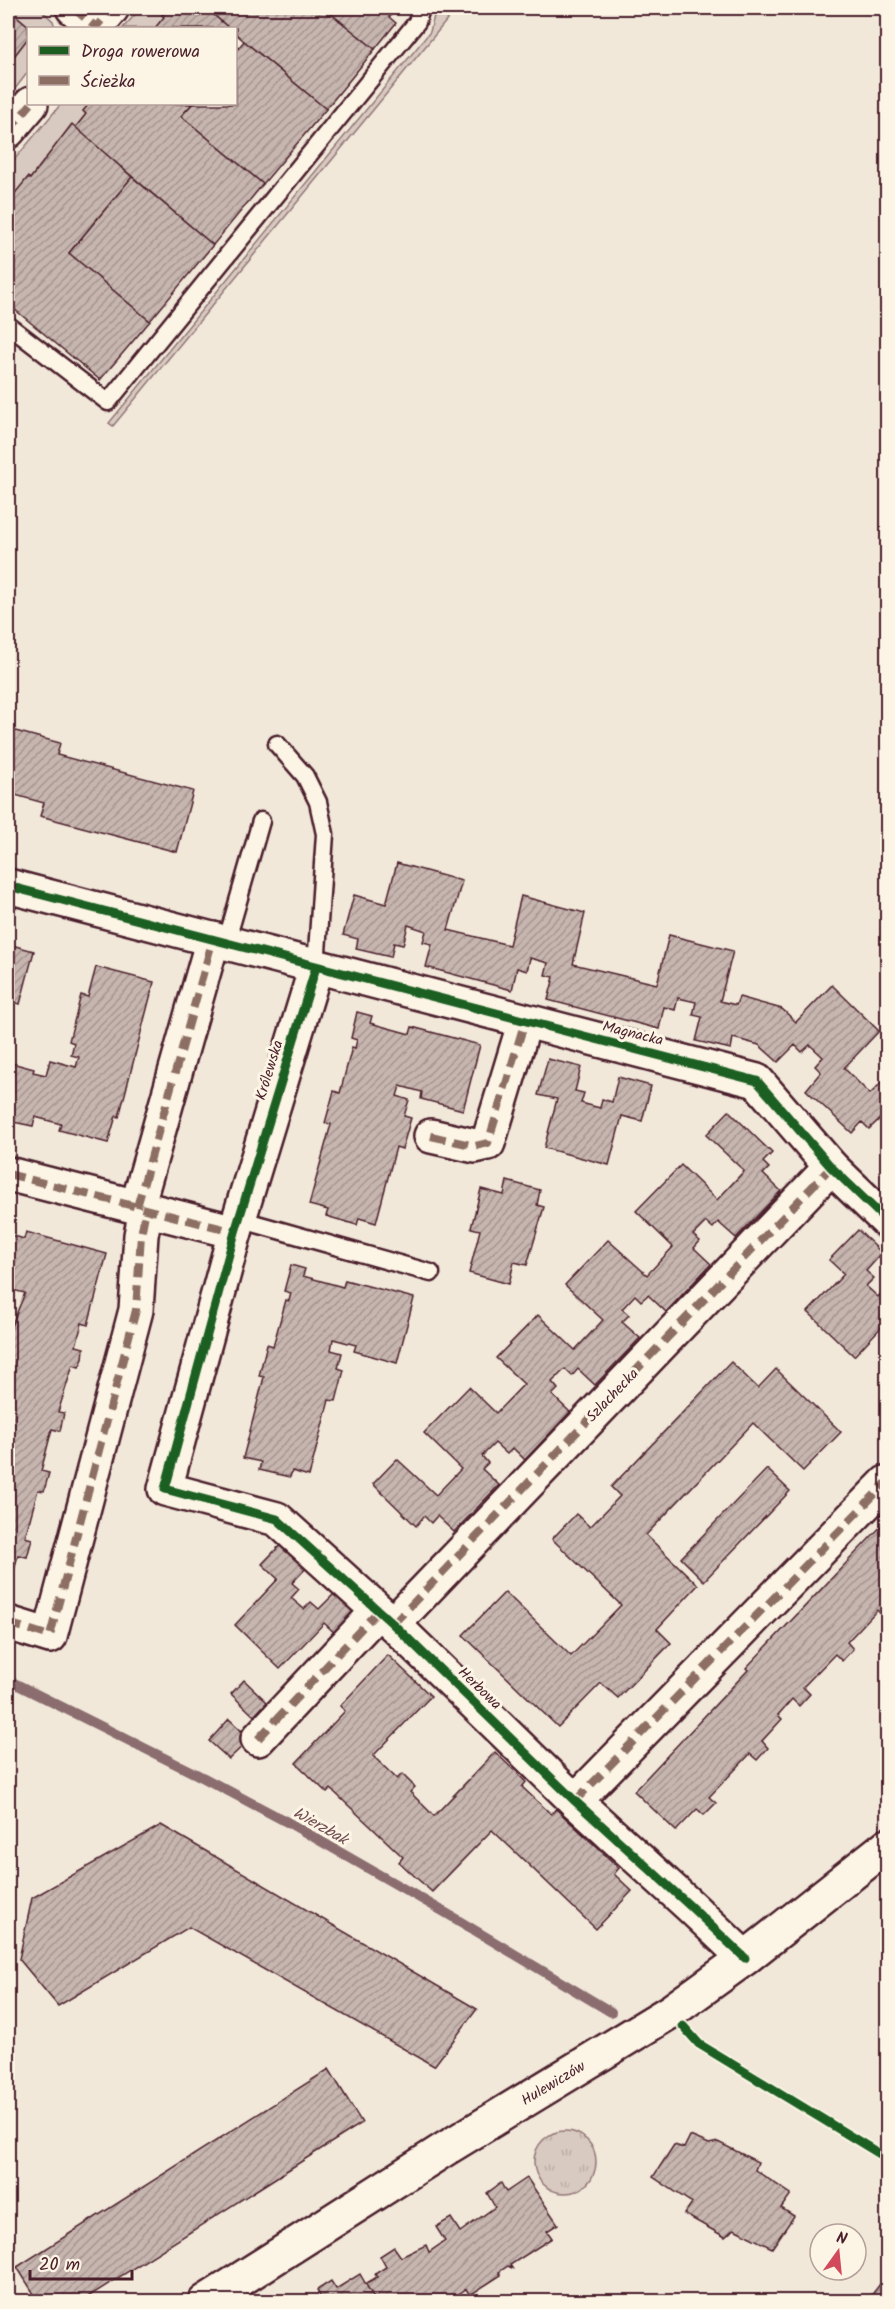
<svg xmlns="http://www.w3.org/2000/svg" width="895" height="2309" viewBox="0 0 895 2309" font-family="Kalam,sans-serif">
	<style>
		.park { fill: url(#park-tufts); stroke: #917476; stroke-width: 1.5 }
		.garden { fill: #d8cac0; stroke: #917476; stroke-width: 1.5 }
		.lines { fill: none; stroke-linecap: round; stroke-linejoin: round }
		.stream { stroke: #8b6d6f; stroke-width: 10 }
		.building { fill: url(#building-hatch); stroke: #4a1f2b; stroke-width: 1.5 }
		.service-casing { stroke: #4a1f2b; stroke-width: 21 }
		.minor-casing { stroke: #4a1f2b; stroke-width: 38 }
		.tertiary-casing { stroke: #4a1f2b; stroke-width: 38 }
		.service { stroke: #fcf5e5; stroke-width: 16 }
		.minor { stroke: #fcf5e5; stroke-width: 33 }
		.tertiary { stroke: #fcf5e5; stroke-width: 33 }
		.quiet { stroke: #8d6e63; stroke-width: 8; stroke-dasharray: 15 8; stroke-linecap: butt }
		.cycleway-casing { stroke: #fcf5e5; stroke-width: 13 }
		.cycleway { stroke: #1b5e20; stroke-width: 9 }
		.labels { text-anchor: middle; stroke-width: 6; stroke-linejoin: round; paint-order: stroke }
		.street-label { font-size: 15px; fill: #4a1f2b; stroke: #fcf5e5 }
		.water-label { font-size: 16px; font-style: italic; fill: #704c53; stroke: #fcf5e5 }
	</style>
	<defs>
		<pattern id="park-tufts" width="24" height="20" patternUnits="userSpaceOnUse" patternTransform="scale(1.5)"><rect width="24" height="20" fill="#d8cac0"/><path d="M3 7l-1-3M5 7V3M7 7l1-3M15 17l-1-3M17 17v-4M19 17l1-3" fill="none" stroke="#bbada5"/></pattern>
		<pattern id="building-hatch" width="6" height="6" patternUnits="userSpaceOnUse" patternTransform="scale(1.5)"><rect width="6" height="6" fill="#c7b6af"/><path d="M-1 1l2-2M0 6l6-6M5 7l2-2" fill="none" stroke="#a4938f"/></pattern>
	</defs>
	<rect width="100%" height="100%" fill="#f1e8da"/>
	<filter id="ink" filterUnits="userSpaceOnUse"><feTurbulence type="fractalNoise" baseFrequency=".0167" numOctaves="2"/><feDisplacementMap in="SourceGraphic" scale="12" xChannelSelector="R" yChannelSelector="G"/><feConvolveMatrix kernelMatrix="1 2 1 2 8 2 1 2 1" color-interpolation-filters="sRGB"/></filter>
	<g filter="url(#ink)">
		<circle class="park" cx="565" cy="2162" r="31"/>
		<g class="garden">
			<polygon points="8,8 39,8 53,21 55,28 31,28"/>
			<polygon points="141,8 168,8 162,15 164,17 155,28 123,28"/>
			<polygon points="436,8 457,8 113,426 109,423 430,32"/>
			<polygon points="28,38 28,72 8,98 8,64"/>
			<polygon points="61,104 89,104 83,111 86,114 75,128 71,125 30,179 28,178 8,202 8,193 13,178 8,167"/>
		</g>
		<g class="lines">
			<polyline class="stream" points="8,1680 204,1778 289,1823 446,1913 611,2012"/>
		</g>
		<g class="building">
			<polygon points="168,8 206,8 229,28 155,28 164,17 162,15"/>
			<polygon points="206,8 324,8 375,49 326,109 244,41 236,34 236,28 229,28"/>
			<polygon points="324,8 397,8 389,17 396,23 375,49"/>
			<polygon points="8,9 31,28 28,28 28,38 8,64"/>
			<polygon points="244,41 326,109 263,184 181,116 192,104 236,104 236,51"/>
			<polygon points="89,104 192,104 181,116 263,184 213,245 75,128 86,114 83,111"/>
			<polygon points="72,124 132,177 69,253 150,321 100,380 8,304 8,202 28,177 30,179"/>
			<polygon points="132,177 213,245 150,321 69,253"/>
			<polygon points="8,729 60,743 57,755 193,791 177,852 40,816 44,803 8,793"/>
			<polygon points="397,863 462,881 448,930 509,945 521,896 585,913 573,964 657,984 669,935 733,951 720,1001 736,1005 739,997 782,1009 796,1022 832,985 879,1031 844,1068 870,1094 888,1076 888,1120 883,1116 869,1129 862,1122 852,1133 806,1090 821,1072 815,1066 823,1057 810,1045 802,1052 795,1045 778,1062 759,1045 733,1038 731,1049 696,1041 702,1017 693,1015 696,1002 678,998 675,1010 664,1007 659,1029 548,1000 554,977 545,975 548,963 530,958 527,971 517,968 512,990 426,967 432,944 423,942 426,931 408,925 403,945 394,943 391,957 356,949 358,939 343,935 354,895 386,904"/>
			<polygon points="8,934 11,935 8,944 34,951 20,1004 8,1001"/>
			<polygon points="96,967 154,982 119,1117 116,1116 108,1143 59,1130 61,1124 35,1117 33,1126 8,1121 8,1062 34,1069 33,1072 46,1075 50,1060 76,1067 79,1057 71,1055 74,1043 69,1041 81,995 88,997"/>
			<polygon points="357,1012 372,1016 370,1023 410,1034 412,1027 480,1045 463,1110 421,1099 422,1092 400,1086 397,1096 409,1100 404,1116 411,1118 402,1149 396,1147 376,1223 359,1218 357,1225 326,1216 328,1210 309,1205 331,1124 325,1123 334,1091 340,1093 352,1047 355,1048 357,1040 351,1038"/>
			<polygon points="548,1059 581,1067 575,1091 584,1093 581,1103 600,1108 602,1099 612,1102 618,1077 651,1086 642,1121 622,1116 609,1165 544,1148 557,1099 538,1095"/>
			<polygon points="729,1111 772,1153 763,1162 769,1168 763,1174 781,1191 736,1238 718,1222 713,1228 706,1222 693,1235 700,1241 694,1248 711,1264 666,1312 648,1295 641,1301 635,1295 622,1309 629,1315 622,1322 640,1338 595,1385 578,1369 572,1376 565,1369 552,1382 558,1389 552,1395 570,1412 525,1460 513,1448 507,1454 495,1443 482,1456 488,1463 482,1469 499,1485 454,1532 437,1516 431,1523 424,1516 416,1526 373,1484 397,1459 436,1495 461,1469 424,1433 469,1387 496,1413 524,1384 496,1358 538,1315 575,1350 603,1320 565,1285 608,1240 647,1275 673,1247 636,1211 681,1165 717,1200 744,1171 706,1135"/>
			<polygon points="507,1181 540,1190 537,1205 544,1207 527,1265 514,1262 509,1284 469,1273 480,1230 471,1228 481,1189 504,1195"/>
			<polygon points="858,1230 882,1253 866,1271 874,1278 866,1286 878,1297 885,1289 888,1291 888,1320 854,1356 808,1312 844,1274 829,1260"/>
			<polygon points="26,1232 107,1254 88,1325 82,1323 76,1346 84,1348 83,1359 79,1367 73,1365 58,1412 64,1413 60,1431 52,1429 41,1471 49,1473 44,1491 38,1490 25,1537 32,1539 27,1557 18,1555 8,1594 8,1334 25,1293 8,1289 8,1234 24,1239"/>
			<polygon points="291,1265 305,1269 303,1276 343,1287 345,1280 414,1298 397,1363 354,1351 356,1345 333,1339 331,1350 342,1353 338,1368 344,1370 336,1401 329,1400 309,1476 292,1471 290,1477 259,1470 261,1462 243,1458 264,1377 259,1376 267,1344 273,1346 286,1300 289,1301 291,1293 284,1291"/>
			<polygon points="731,1362 758,1388 776,1369 841,1432 803,1471 753,1423 646,1535 698,1585 657,1629 671,1643 618,1698 601,1683 558,1727 463,1635 505,1592 571,1656 621,1605 552,1539 576,1514 590,1527 620,1496 611,1487"/>
			<polygon points="767,1469 790,1491 704,1581 681,1558"/>
			<polygon points="888,1519 888,1613 884,1617 877,1610 847,1642 853,1649 842,1661 835,1654 803,1687 810,1694 799,1706 792,1699 778,1715 782,1719 762,1741 768,1748 757,1760 750,1754 709,1797 716,1803 704,1815 697,1809 676,1831 634,1791 748,1670 746,1668"/>
			<polygon points="283,1542 308,1566 292,1583 299,1589 291,1598 304,1609 311,1602 319,1609 336,1592 361,1616 340,1638 324,1623 280,1669 235,1625 278,1579 262,1564"/>
			<polygon points="388,1655 431,1696 373,1756 397,1779 402,1774 415,1787 410,1792 434,1816 495,1752 526,1782 522,1787 551,1814 556,1809 619,1868 614,1874 632,1891 596,1929 492,1830 432,1892 399,1862 403,1857 331,1789 327,1793 296,1763 345,1711 340,1706"/>
			<polygon points="244,1680 267,1702 254,1716 231,1694"/>
			<polygon points="229,1719 250,1739 229,1759 209,1741"/>
			<polygon points="161,1825 477,2009 434,2066 189,1927 58,2006 19,1959 32,1898"/>
			<polygon points="329,2069 362,2123 80,2302 39,2302 17,2267"/>
			<polygon points="690,2136 709,2144 718,2142 758,2162 755,2170 791,2194 781,2208 794,2216 772,2248 734,2229 725,2237 684,2214 692,2203 653,2177 674,2145 684,2148"/>
			<polygon points="527,2178 558,2224 547,2231 552,2238 510,2265 512,2268 508,2266 499,2272 501,2275 470,2295 466,2289 447,2302 376,2302 365,2284 377,2277 375,2274 386,2267 380,2256 394,2247 401,2257 426,2245 429,2252 445,2241 436,2227 451,2218 460,2232 495,2207 487,2193 501,2183 506,2192"/>
			<polygon points="360,2274 376,2302 323,2302 317,2290 331,2281 336,2289"/>
			<polygon points="888,2274 888,2302 866,2302"/>
		</g>
		<g class="lines">
			<defs>
				<g id="service">
					<polyline points="8,325 108,402 417,22 421,8"/>
					<polyline points="277,744 305,776 318,802 325,834 316,967"/>
					<polyline points="226,943 261,821"/>
					<polyline points="239,1219 431,1273"/>
				</g>
				<g id="minor">
					<polyline points="73,8 96,27 112,8"/>
					<polyline points="8,131 31,104"/>
					<polyline points="8,886 757,1081 831,1167 888,1222"/>
					<polyline points="316,967 235,1232 165,1489 277,1519 393,1624 575,1801 690,1906 745,1958"/>
					<polyline points="431,1136 475,1146 488,1143 525,1021"/>
					<polyline points="8,1174 235,1232"/>
					<polyline points="137,1207 213,939"/>
					<polyline points="8,1623 50,1636 136,1310 141,1235 146,1209"/>
					<polyline points="393,1624 831,1167"/>
					<polyline points="258,1739 378,1611"/>
					<polyline points="575,1801 886,1483"/>
				</g>
				<polyline id="tertiary" points="205,2302 445,2149 673,2010 745,1958 888,1845"/>
			</defs>
			<use href="#service" class="service-casing"/>
			<use href="#minor" class="minor-casing"/>
			<use href="#tertiary" class="tertiary-casing"/>
			<use href="#service" class="service"/>
			<use href="#minor" class="minor"/>
			<use href="#tertiary" class="tertiary"/>
			<g class="quiet">
				<polyline points="73,8 96,27 112,8"/>
				<polyline points="8,131 31,104"/>
				<polyline points="431,1136 475,1146 488,1143 525,1021"/>
				<polyline points="8,1174 235,1232"/>
				<polyline points="137,1207 213,939"/>
				<polyline points="8,1623 50,1636 136,1310 141,1235 146,1209"/>
				<polyline points="393,1624 831,1167"/>
				<polyline points="258,1739 378,1611"/>
				<polyline points="575,1801 886,1483"/>
			</g>
			<defs>
				<g id="cycleway">
					<polyline points="8,886 757,1081 831,1167 888,1222"/>
					<polyline points="316,967 235,1232 165,1489 277,1519 393,1624 575,1801 690,1906 745,1958"/>
					<polyline points="683,2026 699,2044 888,2159"/>
				</g>
			</defs>
			<use href="#cycleway" class="cycleway-casing"/>
			<use href="#cycleway" class="cycleway"/>
		</g>
	</g>
	<g class="labels">
		<g class="street-label">
			<text transform="translate(633 1033) rotate(14)" y="5">Magnacka</text>
			<text transform="translate(269 1070) rotate(-73)" y="5">Królewska</text>
			<text transform="translate(612 1395) rotate(-46)" y="5">Szlachecka</text>
			<text transform="translate(480 1688) rotate(44)" y="5">Herbowa</text>
			<text transform="translate(553 2083) rotate(-31)" y="5">Hulewiczów</text>
		</g>
		<g class="water-label">
			<text transform="translate(321 1825) rotate(30)" y="6">Wierzbak</text>
		</g>
	</g>
	<rect width="895" height="2309" fill="none" stroke="#fcf5e5" stroke-width="30"/>
	<rect x="15" y="15" width="865" height="2279" fill="none" stroke="#4a1f2b" stroke-width="2" filter="url(#ink)"/>
	<rect x="27" y="27" width="210" height="78" fill="#fcf5e5" stroke="#b59f9b" stroke-width="1.5"/>
	<rect x="39" y="46" width="30" height="9" fill="#1b5e20" stroke="#b59f9b" stroke-width="1.5"/>
	<text x="81" y="57" font-size="18" fill="#4a1f2b">Droga rowerowa</text>
	<rect x="39" y="76" width="30" height="9" fill="#8d6e63" stroke="#b59f9b" stroke-width="1.5"/>
	<text x="81" y="87" font-size="18" fill="#4a1f2b">Ścieżka</text>
	<g transform="translate(838 2252) rotate(15)"><circle r="28" fill="#fcf5e5" stroke="#b59f9b" stroke-width="1.5"/>
	<path d="M0-4.5L10 22L0 15L-10 22Z" fill="#d1495b"/>
	<text y="-9" font-size="16" font-weight="bold" text-anchor="middle" fill="#4a1f2b">N</text>
	</g>
	<path d="M30 2270v9h102v-9" fill="none" stroke="#4a1f2b" stroke-width="3"/>
	<text x="39" y="2270" font-size="18" fill="#4a1f2b" stroke="#fcf5e5" stroke-width="4.5" paint-order="stroke">20 m</text>
</svg>
